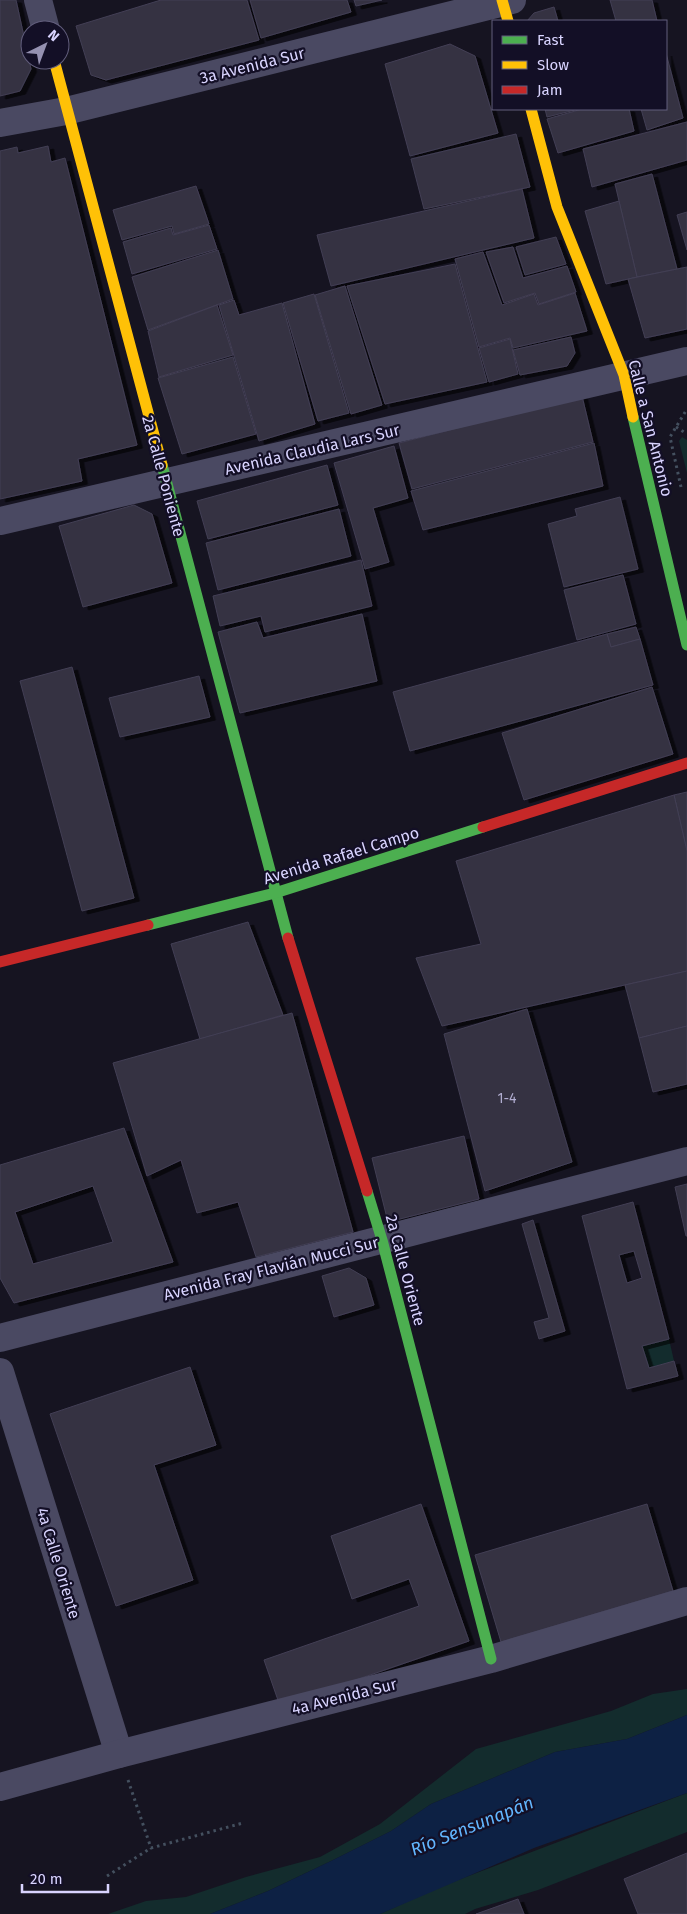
<svg xmlns="http://www.w3.org/2000/svg" width="687" height="1914" viewBox="0 0 687 1914" font-family="'Fira Sans',sans-serif">
	<style>
		.green { fill: #132c2d }
		.water { fill: #0d2144 }
		.building { fill: #343243; stroke: #433f54; fill-rule: evenodd; filter: url(#shadow) }
		.lines { fill: none; stroke-linecap: round; stroke-linejoin: round }
		.path { stroke: #44505f; stroke-width: 3; stroke-dasharray: 2.5 4; stroke-linecap: butt }
		.street { stroke: #4a4962; stroke-width: 28 }
		.fast { stroke: #4caf50; stroke-width: 11 }
		.slow { stroke: #ffc107; stroke-width: 11 }
		.jam { stroke: #c62828; stroke-width: 11 }
		.labels { text-anchor: middle; stroke-width: 4.5; stroke-linejoin: round; paint-order: stroke }
		.number-label { font-size: 14px; fill: #b0acd0 }
		.street-label { font-size: 16px; fill: #d9d4ff; stroke: #130f26 }
		.water-label { font-size: 18px; font-style: italic; fill: #62b6ff; stroke: #130f26 }
	</style>
	<defs>
		<filter id="shadow"><feDropShadow dx="5.5" dy="3" stdDeviation="0" flood-color="#0009"/></filter>
	</defs>
	<rect width="100%" height="100%" fill="#161421"/>
	<g class="green">
		<polygon points="682,437 687,440 687,473 679,441"/>
		<polygon points="669,1339 674,1361 649,1368 642,1346"/>
		<polygon points="687,1689 687,1715 627,1739 555,1752 431,1804 391,1831 331,1861 268,1891 210,1914 108,1914 146,1901 186,1897 246,1877 320,1857 380,1824 476,1749 611,1711 653,1694"/>
		<polygon points="687,1793 687,1832 538,1890 475,1909 465,1914 380,1914 437,1888"/>
	</g>
	<polygon class="water" points="687,1715 687,1793 534,1848 380,1914 210,1914 268,1891 331,1861 391,1831 431,1804 555,1752 627,1739"/>
	<g class="building">
		<polygon points="0,0 16,0 31,69 20,91 0,96"/>
		<polygon points="161,0 247,0 259,40 106,80 91,75 76,26"/>
		<polygon points="250,0 347,0 351,12 261,38"/>
		<polygon points="354,0 382,0 356,6"/>
		<polygon points="610,0 652,0 657,21 616,21"/>
		<polygon points="554,7 558,21 527,21 534,13"/>
		<polygon points="450,44 475,56 498,133 410,156 385,64"/>
		<polygon points="666,53 683,118 647,130 641,109 666,109"/>
		<polygon points="545,109 579,109 547,117"/>
		<polygon points="582,109 629,109 634,131 558,153 547,119"/>
		<polygon points="687,122 687,160 592,187 583,149"/>
		<polygon points="516,134 530,187 424,209 411,159"/>
		<polygon points="48,146 51,162 65,158 137,445 78,459 82,481 0,499 0,151 17,147 18,153"/>
		<polygon points="652,174 677,269 637,277 615,184"/>
		<polygon points="196,186 209,224 174,234 172,226 122,240 113,210"/>
		<polygon points="522,189 534,238 331,286 317,235"/>
		<polygon points="619,201 637,277 606,284 585,211"/>
		<polygon points="687,212 687,250 677,215"/>
		<polygon points="209,225 217,249 132,274 123,242 171,228 173,235"/>
		<polygon points="556,237 566,264 525,275 516,247"/>
		<polygon points="513,247 523,278 567,266 576,292 539,304 535,293 504,303 486,252"/>
		<polygon points="218,250 233,299 148,330 132,277"/>
		<polygon points="483,252 502,305 534,294 538,305 575,293 587,331 513,348 510,338 479,347 455,259"/>
		<polygon points="455,264 487,382 385,404 347,286"/>
		<polygon points="687,267 687,329 645,338 628,279"/>
		<polygon points="345,286 382,405 351,414 315,295"/>
		<polygon points="314,294 349,413 318,421 283,303"/>
		<polygon points="234,300 239,315 282,303 315,424 259,441 219,305"/>
		<polygon points="217,305 233,355 159,377 148,331"/>
		<polygon points="571,337 575,353 567,366 520,375 513,350"/>
		<polygon points="510,339 518,374 489,382 479,348"/>
		<polygon points="233,357 256,434 182,454 158,378"/>
		<polygon points="582,396 593,442 412,489 399,443"/>
		<polygon points="594,443 603,486 423,530 411,491"/>
		<polygon points="394,446 408,498 373,508 389,562 365,569 334,463"/>
		<polygon points="327,465 338,505 208,539 197,501"/>
		<polygon points="620,497 638,569 564,587 548,524 577,516 575,509"/>
		<polygon points="134,505 152,514 172,583 83,607 59,526"/>
		<polygon points="339,509 351,556 218,590 206,543"/>
		<polygon points="361,560 372,606 265,632 261,616 220,626 213,596"/>
		<polygon points="623,575 636,624 577,640 564,590"/>
		<polygon points="362,614 377,681 240,713 218,632 257,622 263,638"/>
		<polygon points="636,627 640,639 611,647 607,634"/>
		<polygon points="607,634 611,647 640,639 653,685 410,751 393,692"/>
		<polygon points="72,667 134,898 82,911 20,681"/>
		<polygon points="199,676 210,717 120,737 109,698"/>
		<polygon points="652,687 673,754 524,800 502,733"/>
		<polygon points="687,792 687,851 674,795"/>
		<polygon points="674,795 687,851 687,971 442,1026 416,958 481,944 456,861"/>
		<polygon points="248,922 283,1015 200,1039 171,944"/>
		<polygon points="687,971 687,1026 639,1038 625,985"/>
		<polygon points="527,1009 572,1162 485,1191 444,1034"/>
		<polygon points="292,1013 353,1232 256,1257 238,1202 197,1213 181,1160 147,1176 113,1063"/>
		<polygon points="687,1026 687,1084 653,1092 639,1038"/>
		<path d="M124 1128 173 1262 14 1303 0 1278V1165ZM93 1186 113 1242 33 1264 15 1212Z"/>
		<polygon points="464,1136 479,1199 388,1222 372,1158"/>
		<polygon points="687,1184 687,1236 686,1236 675,1187"/>
		<path d="M633 1202 669 1339 642 1346 649 1368 674 1361 678 1376 627 1389 582 1216ZM634 1251 642 1278 627 1283 619 1255Z"/>
		<polygon points="533,1220 565,1331 539,1339 534,1322 549,1318 522,1224"/>
		<polygon points="349,1268 366,1278 374,1305 334,1317 322,1276"/>
		<polygon points="190,1367 216,1445 154,1465 193,1580 116,1606 50,1414"/>
		<polygon points="421,1504 469,1641 280,1706 264,1660 419,1606 409,1579 352,1599 331,1536"/>
		<polygon points="647,1504 673,1591 501,1642 475,1555"/>
		<polygon points="687,1853 687,1914 638,1914 624,1879"/>
		<polygon points="518,1899 524,1914 476,1914"/>
	</g>
	<g class="lines">
		<g class="path">
			<polyline points="676,427 687,434"/>
			<polyline points="681,487 670,437 687,409"/>
			<polyline points="128,1780 151,1848 243,1823"/>
			<polyline points="107,1876 151,1848"/>
		</g>
		<g class="street">
			<polyline points="38,0 46,30"/>
			<polyline points="0,123 66,111 512,0"/>
			<polyline points="0,521 687,361"/>
			<polyline points="0,1338 687,1161"/>
			<polyline points="0,1372 119,1754"/>
			<polyline points="0,1787 119,1754 491,1659 687,1601"/>
		</g>
		<g class="fast">
			<polyline points="633,417 687,645"/>
			<polyline points="162,465 288,938"/>
			<polyline points="148,925 275,893 483,827"/>
			<polyline points="367,1191 382,1240 491,1659"/>
		</g>
		<g class="slow">
			<polyline points="502,0 508,21"/>
			<polyline points="54,60 162,465"/>
			<polyline points="531,109 557,207 624,375 633,417"/>
		</g>
		<g class="jam">
			<polyline points="483,827 687,763"/>
			<polyline points="288,938 367,1191"/>
			<polyline points="0,962 148,925"/>
		</g>
	</g>
	<g class="labels">
		<g class="number-label">
			<text x="507" y="1103">1-4</text>
		</g>
		<g class="street-label">
			<text transform="translate(252 65) rotate(-14)" y="6">3a Avenida Sur</text>
			<text transform="translate(651 428) rotate(76)" y="6">Calle a San Antonio</text>
			<text transform="translate(312 449) rotate(-13)" y="6">Avenida Claudia Lars Sur</text>
			<text transform="translate(164 476) rotate(75)" y="6">2a Calle Poniente</text>
			<text transform="translate(341 855) rotate(-17)" y="6">Avenida Rafael Campo</text>
			<text transform="translate(271 1268) rotate(-14)" y="6">Avenida Fray Flavián Mucci Sur</text>
			<text transform="translate(406 1270) rotate(75)" y="6">2a Calle Oriente</text>
			<text transform="translate(59 1563) rotate(73)" y="6">4a Calle Oriente</text>
			<text transform="translate(344 1696) rotate(-14)" y="6">4a Avenida Sur</text>
		</g>
		<g class="water-label">
			<text transform="translate(472 1826) rotate(-22)" y="6">Río Sensunapán</text>
		</g>
	</g>
	<rect x="492" y="20" width="175" height="90" fill="#130f26" stroke="#625e7d"/>
	<rect x="502" y="36" width="25" height="8" fill="#4caf50" stroke="#625e7d"/>
	<text x="537" y="45" font-size="15" fill="#d9d4ff">Fast</text>
	<rect x="502" y="61" width="25" height="8" fill="#ffc107" stroke="#625e7d"/>
	<text x="537" y="70" font-size="15" fill="#d9d4ff">Slow</text>
	<rect x="502" y="86" width="25" height="8" fill="#c62828" stroke="#625e7d"/>
	<text x="537" y="95" font-size="15" fill="#d9d4ff">Jam</text>
	<g transform="translate(45 45) rotate(42)"><circle r="24" fill="#130f26" stroke="#625e7d"/>
	<path d="M0-4L9 19L0 12L-9 19Z" fill="#9591b1"/>
	<text y="-8" font-size="14" font-weight="bold" text-anchor="middle" fill="#d9d4ff">N</text>
	</g>
	<path d="M22 1884v8h86v-8" fill="none" stroke="#d9d4ff" stroke-width="2.5"/>
	<text x="30" y="1884" font-size="15" fill="#d9d4ff" stroke="#130f26" stroke-width="4" paint-order="stroke">20 m</text>
</svg>
